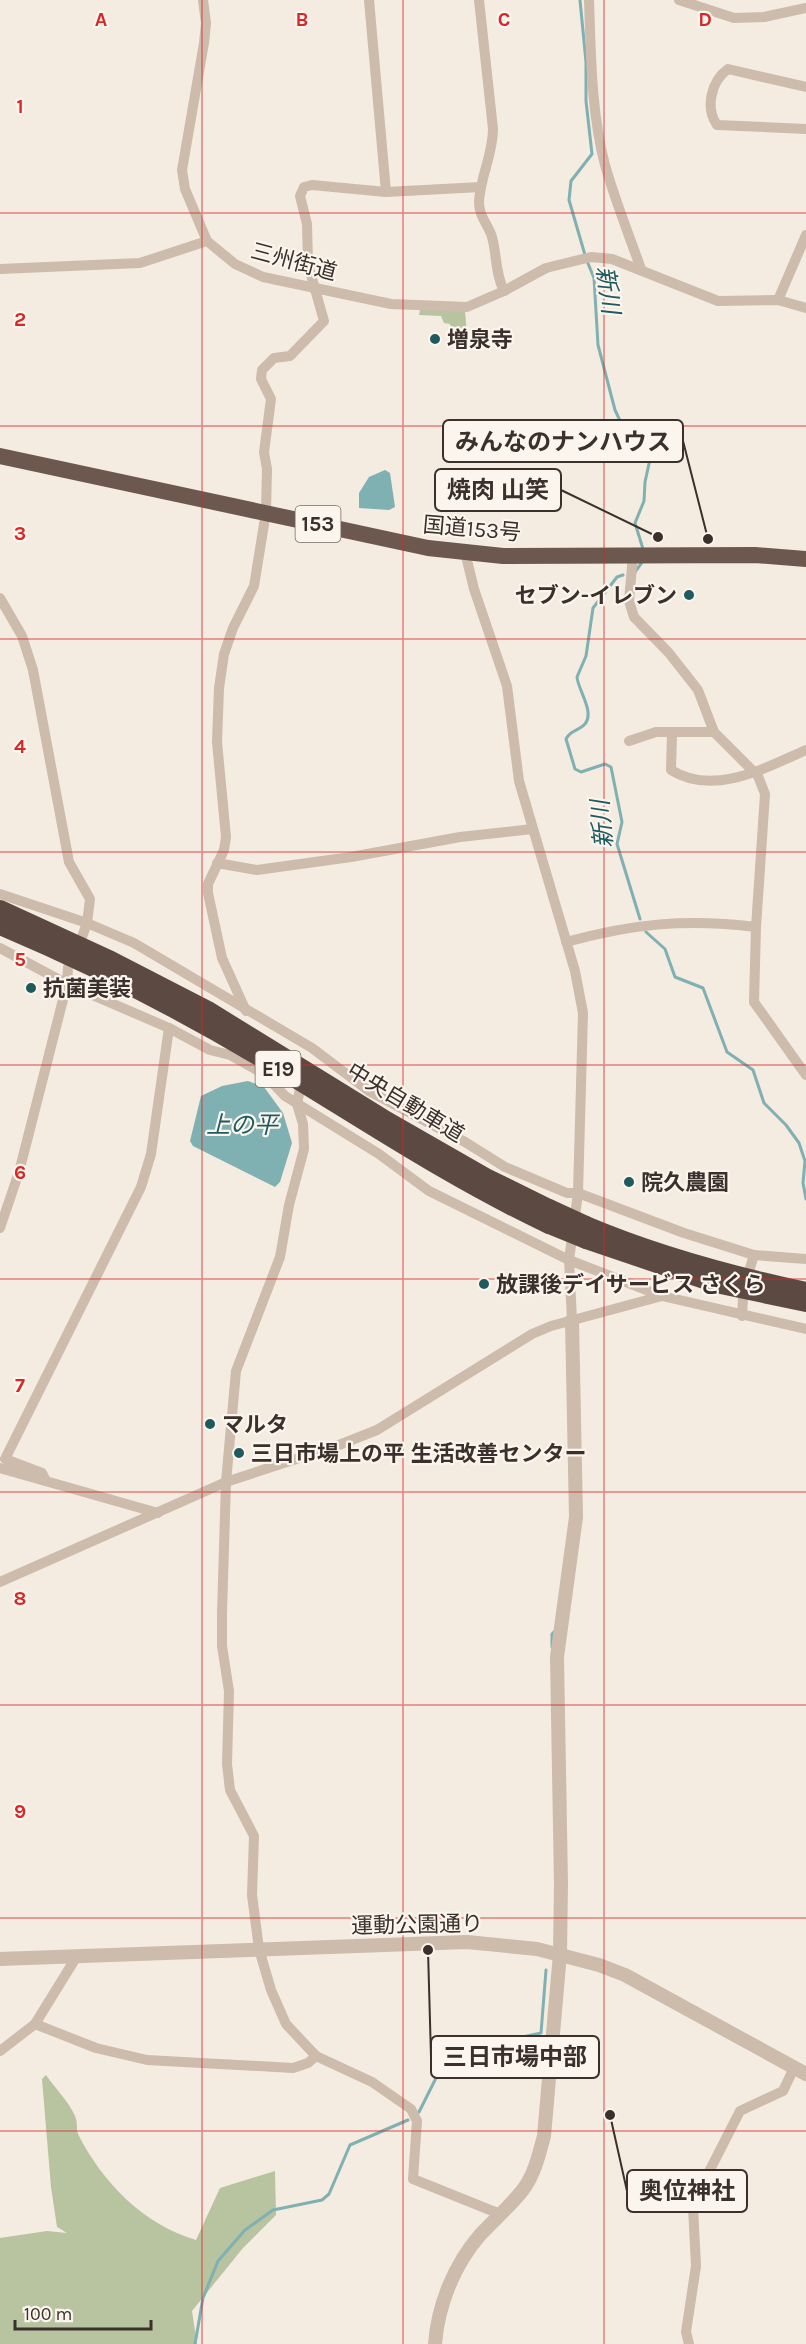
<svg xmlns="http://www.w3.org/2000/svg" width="806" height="2344" viewBox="0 0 806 2344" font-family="Karla,'Noto Sans JP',sans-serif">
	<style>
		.green { fill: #b8c4a0 }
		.water { fill: #7fb0b2 }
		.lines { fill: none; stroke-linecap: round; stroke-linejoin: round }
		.stream { stroke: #7fb0b2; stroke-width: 3 }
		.minor { stroke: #cdbbac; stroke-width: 10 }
		.tertiary { stroke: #cdbbac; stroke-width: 14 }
		.trunk { stroke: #6c584f; stroke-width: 16 }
		.motorway { stroke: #5c4a42; stroke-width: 18 }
		.motorway-bridge { stroke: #5c4a42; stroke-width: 18 }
		.grid { fill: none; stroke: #d62828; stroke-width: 1.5; stroke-opacity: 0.55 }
		.poi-dot { fill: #1f5a5e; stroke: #fbf5ee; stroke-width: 2 }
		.labels { text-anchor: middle; stroke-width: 4.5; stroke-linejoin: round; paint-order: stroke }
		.shield { fill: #fbf5ee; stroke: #756b66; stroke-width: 1.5 }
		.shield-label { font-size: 21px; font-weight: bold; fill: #3b302b }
		.street-label { font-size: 22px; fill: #3b302b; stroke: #fbf5ee }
		.poi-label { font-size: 22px; font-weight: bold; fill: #3b302b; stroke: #fbf5ee; text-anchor: start }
		.water-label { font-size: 24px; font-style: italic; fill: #1f5a5e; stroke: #fbf5ee }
		.grid-label { font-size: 20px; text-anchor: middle; font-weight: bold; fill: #d62828; stroke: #fbf5ee; stroke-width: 4.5; stroke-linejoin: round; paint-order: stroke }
		.leader { fill: none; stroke: #3b302b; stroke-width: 2 }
		.callout-dot { fill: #3b302b; stroke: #fbf5ee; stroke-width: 2 }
		.callout { fill: #fbf5ee; stroke: #3b302b; stroke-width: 2 }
		.callout-label { font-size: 24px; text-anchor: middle; font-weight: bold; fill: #3b302b }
	</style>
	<rect width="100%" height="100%" fill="#f4ebe1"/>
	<g class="green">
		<polygon points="420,310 465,310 468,348 455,341 450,324 444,323 441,316 419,315"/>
		<path d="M46 2075C55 2088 69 2102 75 2116 78 2122 76 2129 78 2134 102 2182 144 2225 196 2240L220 2188 275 2171 276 2215 243 2248 192 2311 197 2344H0V2238L47 2231 67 2233 57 2227 51 2187 42 2079Z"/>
	</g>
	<g class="water">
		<polygon points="385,470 390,473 395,507 389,510 359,508 359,493 369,477"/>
		<polygon points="248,1081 264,1087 283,1113 292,1143 280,1182 275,1187 193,1146 190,1141 201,1096 222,1086"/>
	</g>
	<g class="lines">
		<g class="stream">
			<polyline points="580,0 586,62 586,101 592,154 571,181 569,200 585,255"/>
			<polyline points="587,261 594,278 598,345 615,410 622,425 652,450 645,482 644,501 635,523 643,549"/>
			<polyline points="635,572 643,561"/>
			<path d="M623 575 617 577 593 608 586 656 577 677C578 690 595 712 585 724 579 731 570 730 566 739L575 769 581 772 605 764 611 767 622 822 617 844 640 919"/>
			<polyline points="646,932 665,949 675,977 703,988 727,1052 753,1070 764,1103 786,1125 799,1143 805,1161 803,1183 806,1199"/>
			<polyline points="552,1647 552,1634 555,1631"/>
			<polyline points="419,2112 441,2068 482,2056 503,2041 541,2033 546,1970"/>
			<polyline points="195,2344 203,2298 218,2261 245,2230 273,2210 322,2200 329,2194 350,2145 408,2120"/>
		</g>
		<g class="minor">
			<polyline points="203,0 206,23 204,43 182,170 185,189 207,241 235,264 263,277 391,304 467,307 504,291 546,268 591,257 612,259 718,301 778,300 806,308"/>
			<polyline points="369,0 386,192"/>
			<path d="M479 0 493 129C493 155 480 177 479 202 479 217 488 224 492 237 497 255 495 273 504 291"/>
			<path d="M589 0C591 54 591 112 605 165 615 200 629 235 641 269"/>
			<polyline points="679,0 734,18 764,17 806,8"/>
			<path d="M806 87 728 69C711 81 705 108 717 125L806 129"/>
			<polyline points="0,269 140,263 207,241"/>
			<polyline points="778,300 806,235"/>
			<polyline points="465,552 474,589 507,686 519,781 575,971 583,1013 578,1193 569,1260 572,1320"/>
			<polyline points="633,556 629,601 634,617 669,653 698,690 714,732 758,776 765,794 756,927 754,1002 806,1075"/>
			<polyline points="0,598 22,636 33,670 69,862 90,899 87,923 82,937"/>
			<path d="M672 733 671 770C714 797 767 767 806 750"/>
			<polyline points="629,741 656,732 714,732"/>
			<polyline points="217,863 257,870 351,857 460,837 532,829"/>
			<polyline points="0,894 87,923 134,943 312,1048 369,1091 465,1142 505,1167 567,1193 578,1193 684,1233 754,1255 806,1259"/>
			<path d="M566 942C632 924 687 918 756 927"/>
			<polyline points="0,948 67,984 169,1028 210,1050 230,1055 264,1074 285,1096 379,1154 429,1191 569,1260 662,1296 806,1329"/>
			<polyline points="246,1011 222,958 208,893 208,884 224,850 226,837 217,742 219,688 224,654 233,628 254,586 266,512 267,469 264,452 271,399 261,379 262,370 274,358 290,356 324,321 308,264 307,224 300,196 304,187 312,185 386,192 481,187"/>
			<polyline points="300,1089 297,1104 303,1124 304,1149 289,1205 280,1257 236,1371 226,1482 222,1613 222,1646 229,1691 227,1764 230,1790 254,1836 252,1895 259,1949 271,1990 286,2024 316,2056 372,2082 411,2109 417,2121 413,2179 500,2214"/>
			<polyline points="0,1228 19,1172 67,984 68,967"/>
			<polyline points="750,1268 754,1255"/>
			<polyline points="742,1316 743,1298"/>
			<polyline points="0,1468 158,1513"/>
			<polyline points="46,1481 42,1473 5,1459 141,1187 151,1154 169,1028"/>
			<polyline points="0,1582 226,1482 339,1445 377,1430 532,1334 551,1326 662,1296"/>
			<polyline points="35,2024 96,2048 147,2060 293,2068 308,2063 316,2056"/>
			<polyline points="0,2051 35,2024 77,1956"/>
			<polyline points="689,2344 686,2332 696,2266 693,2207 695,2199 740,2111 783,2091 794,2068"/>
		</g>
		<g class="tertiary">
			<polyline points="0,1959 467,1942 537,1949 599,1965 625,1975 806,2074"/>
			<path d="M435 2344C438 2305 454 2265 480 2235 494 2220 509 2207 522 2191 534 2176 539 2155 544 2136L560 1954 561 1884 557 1657 576 1517 572 1320"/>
		</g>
		<polyline class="trunk" points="0,456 428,548 503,556 755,555 806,559"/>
		<g class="motorway">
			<polyline points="0,909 111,960 208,1010 383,1118 486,1177 549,1208"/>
			<path d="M0 926C95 966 186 1013 274 1066 365 1121 453 1180 549 1225"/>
			<path d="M586 1225C657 1255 731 1275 806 1291"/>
			<polyline points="586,1240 716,1284 806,1303"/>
		</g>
		<g class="motorway-bridge">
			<polyline points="549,1208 586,1225"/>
			<polyline points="549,1225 586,1240"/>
		</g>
	</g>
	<path class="grid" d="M202 0V2344M403 0V2344M604 0V2344M0 213H806M0 426H806M0 639H806M0 852H806M0 1065H806M0 1279H806M0 1492H806M0 1705H806M0 1918H806M0 2131H806"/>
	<g class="poi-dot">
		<circle cx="435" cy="339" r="6"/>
		<circle cx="689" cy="595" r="6"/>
		<circle cx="31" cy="988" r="6"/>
		<circle cx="629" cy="1182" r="6"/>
		<circle cx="484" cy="1284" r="6"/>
		<circle cx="210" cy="1424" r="6"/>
		<circle cx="239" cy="1453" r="6"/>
	</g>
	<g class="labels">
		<g class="shield">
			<rect x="295.5" y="506" width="45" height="36" rx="4.5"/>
			<rect x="255.5" y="1051" width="45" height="36" rx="4.5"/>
		</g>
		<g class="shield-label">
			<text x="318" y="531">153</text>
			<text x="278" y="1076">E19</text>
		</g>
		<g class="street-label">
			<text transform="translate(294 261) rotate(15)" y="8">三州街道</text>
			<text transform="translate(472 528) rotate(5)" y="8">国道153号</text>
			<text transform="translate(406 1102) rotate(31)" y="8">中央自動車道</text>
			<text transform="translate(417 1924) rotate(-1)" y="8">運動公園通り</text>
		</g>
		<g class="poi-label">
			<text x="447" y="347">増泉寺</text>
			<text x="677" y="603" text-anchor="end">セブン-イレブン</text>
			<text x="43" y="996">抗菌美装</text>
			<text x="641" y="1190">院久農園</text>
			<text x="496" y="1292">放課後デイサービス さくら</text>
			<text x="222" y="1432">マルタ</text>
			<text x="251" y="1461">三日市場上の平 生活改善センター</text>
		</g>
		<g class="water-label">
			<text transform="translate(608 290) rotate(82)" y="8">新川</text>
			<text transform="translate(602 824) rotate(-95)" y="8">新川</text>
			<text x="242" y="1133">上の平</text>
		</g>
	</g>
	<g class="grid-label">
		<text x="101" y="26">A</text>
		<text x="302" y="26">B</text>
		<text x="504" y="26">C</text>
		<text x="705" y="26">D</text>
		<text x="20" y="113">1</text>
		<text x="20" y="326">2</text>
		<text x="20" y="540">3</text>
		<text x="20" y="753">4</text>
		<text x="20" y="966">5</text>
		<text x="20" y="1179">6</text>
		<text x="20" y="1392">7</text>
		<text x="20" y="1605">8</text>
		<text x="20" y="1818">9</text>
	</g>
	<path class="leader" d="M708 539L683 441M658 537L561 490M428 1950L431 2057M610 2115L627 2191"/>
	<g class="callout-dot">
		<circle cx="708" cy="539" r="6"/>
		<circle cx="658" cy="537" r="6"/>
		<circle cx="428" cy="1950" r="6"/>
		<circle cx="610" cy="2115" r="6"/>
	</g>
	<g class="callout">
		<rect x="443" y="420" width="240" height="42" rx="6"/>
		<rect x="435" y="469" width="126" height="42" rx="6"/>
		<rect x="431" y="2036" width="168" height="42" rx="6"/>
		<rect x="627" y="2170" width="120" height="42" rx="6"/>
	</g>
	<g class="callout-label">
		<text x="563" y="450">みんなのナンハウス</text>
		<text x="498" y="498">焼肉 山笑</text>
		<text x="515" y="2065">三日市場中部</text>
		<text x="687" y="2199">奥位神社</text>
	</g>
	<path d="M15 2320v9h136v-9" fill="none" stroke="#3b302b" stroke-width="3"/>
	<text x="24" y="2320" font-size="18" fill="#3b302b" stroke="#fbf5ee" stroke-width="4.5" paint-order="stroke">100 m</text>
</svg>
